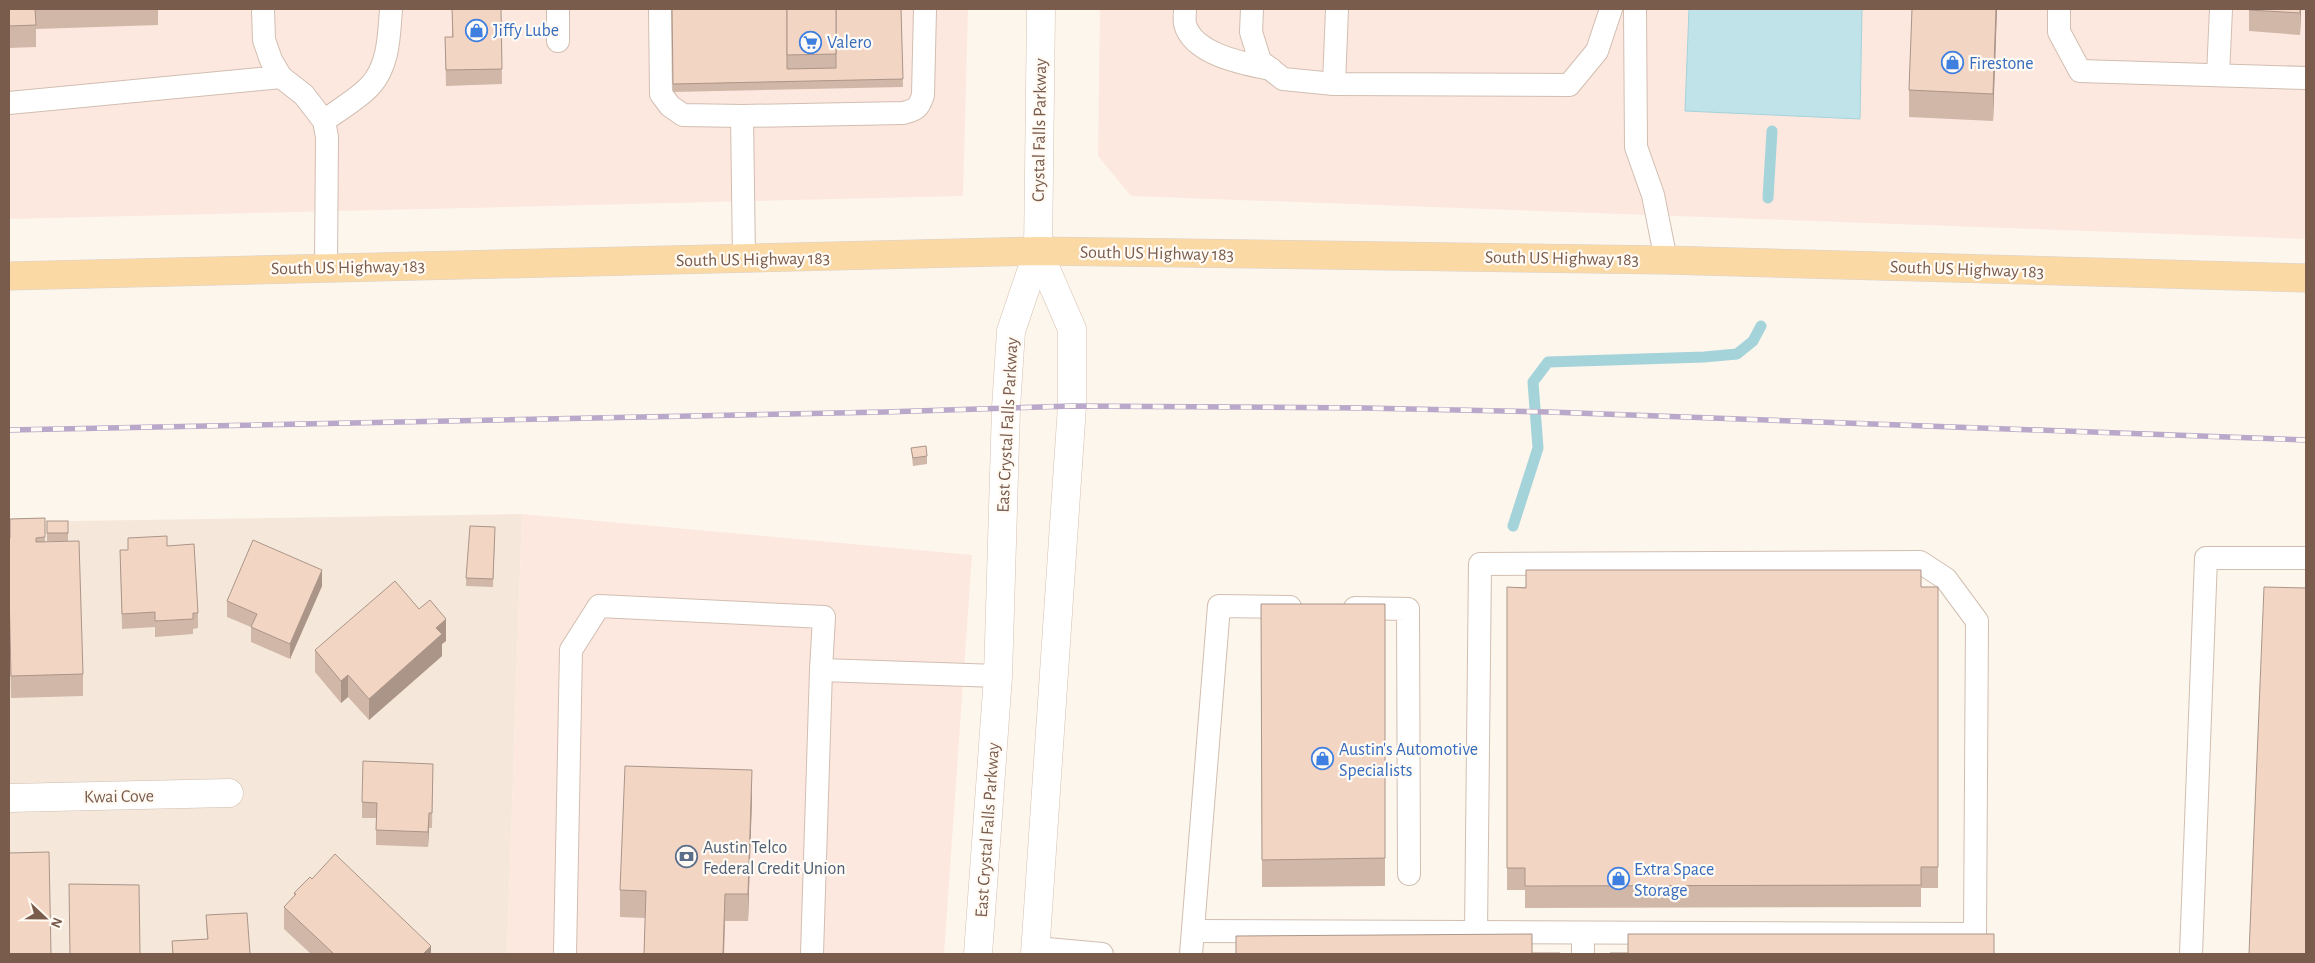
<svg xmlns="http://www.w3.org/2000/svg" width="2315" height="963" viewBox="0 0 2315 963" font-family="'Alegreya Sans',sans-serif">
	<style>
		.residential { fill: #f5e8da }
		.commercial { fill: #fde8e0 }
		.water { fill: #bfe3e8; stroke: #a5d3da }
		.lines { fill: none; stroke-linecap: round; stroke-linejoin: round }
		.stream { stroke: #a5d3da; stroke-width: 11 }
		.lane-casing { stroke: #d1beb0; stroke-width: 24 }
		.street-casing { stroke: #d1beb0; stroke-width: 29 }
		.secondary-casing { stroke: #d6c0b0; stroke-width: 29 }
		.primary-casing { stroke: #dad1cd; stroke-width: 29 }
		.lane { stroke: #fff; stroke-width: 22 }
		.street { stroke: #fff; stroke-width: 28 }
		.secondary { stroke: #fff; stroke-width: 28 }
		.primary { stroke: #fbd9a5; stroke-width: 28 }
		.rail-casing { stroke: #b9a8c9; stroke-width: 5.5 }
		.rail { stroke: #fffaf3; stroke-width: 4; stroke-dasharray: 11; stroke-linecap: butt }
		.wall { fill: #d1b7a8 }
		.shaded-wall { fill: #aa9588 }
		.building { fill: #f3d5c3; stroke: #aa9588 }
		.labels { text-anchor: middle; stroke-width: 4.5; stroke-linejoin: round; paint-order: stroke }
		.shop-label { font-size: 18px; fill: #366cbe; stroke: #fffaf3; text-anchor: start }
		.street-label { font-size: 18px; fill: #7a5c4d; stroke: #fffaf3 }
		.service-label { font-size: 18px; fill: #4e5e75; stroke: #fffaf3; text-anchor: start }
	</style>
	<rect width="100%" height="100%" fill="#fdf6ec"/>
	<polygon class="residential" points="522,514 507,954 9,954 9,522"/>
	<g class="commercial">
		<polygon points="9,9 968,9 963,196 9,219"/>
		<polygon points="1100,9 2306,9 2306,239 1131,196 1098,156"/>
		<polygon points="522,514 972,555 944,954 507,954"/>
	</g>
	<polygon class="water" points="1689,9 1862,9 1860,119 1685,111"/>
	<g class="lines">
		<g class="stream">
			<polyline points="1768,198 1772,131"/>
			<polyline points="1513,526 1538,448 1533,382 1548,362 1704,357 1737,354 1753,341 1761,326"/>
		</g>
		<defs>
			<g id="lane">
				<polyline points="263,9 264,40 271,60 281,77 304,95 324,121 327,137 326,267"/>
				<polyline points="558,9 558,41"/>
				<polyline points="660,9 661,94 670,106 683,115 742,116"/>
				<path d="M1185 9C1185 13 1184 20 1185 24 1193 55 1246 64 1271 69"/>
				<polyline points="1252,9 1251,32 1260,61 1283,79 1334,84 1569,85 1597,51 1611,9"/>
				<polyline points="1635,9 1636,147 1653,195 1666,260"/>
				<polyline points="2059,9 2059,32 2080,71 2306,78"/>
				<polyline points="2218,75 2221,9"/>
				<polyline points="1334,84 1337,9"/>
				<polyline points="9,103 281,77"/>
				<path d="M324 121C338 110 358 99 370 86 389 66 389 35 391 9"/>
				<path d="M744 259 742 116 903 113C916 110 919 108 923 95L925 9"/>
				<polyline points="1355,608 1408,609 1409,874"/>
				<polyline points="821,670 998,676"/>
				<polyline points="1193,931 1975,934 1977,621 1946,579 1920,562 1480,564 1476,932"/>
				<polyline points="1036,948 1102,954"/>
				<polyline points="565,954 571,650 599,606 824,617 821,670 812,954"/>
				<polyline points="1191,954 1219,606 1290,607"/>
				<polyline points="1583,954 1583,933"/>
				<polyline points="2191,954 2206,558 2306,558"/>
			</g>
			<polyline id="street" points="9,798 229,793"/>
			<g id="secondary">
				<polyline points="978,954 998,676 1006,408 1011,331 1038,251 1041,9"/>
				<polyline points="1035,954 1072,406 1072,329 1038,251"/>
			</g>
			<polyline id="primary" points="9,276 1038,251 1666,260 2306,278"/>
		</defs>
		<use href="#lane" class="lane-casing"/>
		<use href="#street" class="street-casing"/>
		<use href="#secondary" class="secondary-casing"/>
		<use href="#primary" class="primary-casing"/>
		<use href="#lane" class="lane"/>
		<use href="#street" class="street"/>
		<use href="#secondary" class="secondary"/>
		<use href="#primary" class="primary"/>
		<defs>
			<polyline id="rail" points="9,430 885,412 1072,406 1364,408 1549,412 2306,440"/>
		</defs>
		<use href="#rail" class="rail-casing"/>
		<use href="#rail" class="rail"/>
	</g>
	<g class="wall">
		<polygon points="9,9 158,9 158,25 36,29 36,47 9,48"/>
		<polygon points="452,9 501,9 502,84 446,86 445,37 452,37"/>
		<polygon points="672,9 901,9 903,87 673,92"/>
		<polygon points="1997,9 1993,121 1909,117 1909,90"/>
		<polygon points="2249,9 2301,9 2300,35 2249,31"/>
		<polygon points="911,448 927,456 927,464 913,466"/>
		<polygon points="45,518 45,542 83,674 83,696 11,698 9,611 9,538 10,538 10,519"/>
		<rect x="47" y="521" width="21" height="20"/>
		<polygon points="495,535 493,587 466,586 466,578"/>
		<polygon points="128,538 167,546 198,613 198,628 193,629 193,634 155,637 155,627 122,629 120,550 128,550"/>
		<polygon points="322,586 290,659 251,642 251,627 227,617 227,601"/>
		<polygon points="1507,587 1938,587 1938,888 1921,888 1921,907 1525,908 1525,890 1507,890"/>
		<polygon points="1261,604 1385,604 1385,886 1262,887"/>
		<polygon points="446,641 442,644 442,656 369,720 348,697 341,703 315,672 315,650"/>
		<polygon points="433,764 432,828 429,828 428,847 376,845 376,818 362,818 362,802"/>
		<polygon points="752,797 748,921 725,921 724,954 644,954 645,918 620,917 620,890"/>
		<polygon points="312,879 431,954 311,954 284,929 284,907 294,896 294,893"/>
		<polygon points="206,915 250,954 172,954 172,941 207,939"/>
	</g>
	<g class="shaded-wall">
		<polygon points="1996,9 1997,9 1993,121 1993,94"/>
		<polygon points="2300,9 2301,9 2300,35"/>
		<polygon points="322,570 322,586 290,659 290,644"/>
		<polygon points="446,619 446,641 442,644 442,656 369,720 369,699 436,628"/>
		<polygon points="348,675 348,697 341,703 341,681"/>
		<polygon points="752,770 752,797 748,921 748,894"/>
		<polygon points="429,813 429,828 428,847 428,832"/>
		<polygon points="725,894 724,954 723,954"/>
		<polygon points="431,946 431,954 423,954"/>
	</g>
	<g class="building">
		<polygon points="9,9 35,9 36,25 9,26"/>
		<polygon points="452,9 501,9 502,69 446,70 445,37 453,37"/>
		<polygon points="672,9 787,9 787,69 836,68 836,9 901,9 903,79 673,84"/>
		<polygon points="787,9 836,9 836,54 787,55"/>
		<polygon points="1912,9 1996,9 1993,94 1909,90"/>
		<polygon points="2249,9 2300,9 2300,13 2249,10"/>
		<polygon points="926,446 927,456 913,458 911,448"/>
		<polygon points="45,518 45,537 36,538 36,542 79,541 83,674 11,676 9,589 9,538 10,538 10,519"/>
		<rect x="47" y="521" width="21" height="12"/>
		<polygon points="470,526 495,527 493,579 466,578"/>
		<polygon points="167,536 167,546 194,544 198,613 193,613 193,619 155,621 155,612 122,614 120,550 128,550 128,538"/>
		<polygon points="253,540 322,570 290,644 251,627 257,614 227,601"/>
		<polygon points="1526,570 1921,570 1921,587 1938,587 1938,867 1921,867 1921,885 1525,886 1525,868 1507,868 1507,587 1526,588"/>
		<polygon points="395,581 419,609 430,600 446,619 436,628 442,634 369,699 348,675 341,681 315,650"/>
		<polygon points="2264,587 2306,588 2306,954 2249,954"/>
		<polygon points="1261,604 1385,604 1385,858 1262,860"/>
		<polygon points="363,761 433,764 432,813 429,813 428,832 376,830 377,803 362,802"/>
		<polygon points="625,766 752,770 748,894 725,894 723,954 644,954 646,891 620,890"/>
		<polygon points="49,852 51,954 9,954 9,853"/>
		<polygon points="335,854 431,946 423,954 334,954 284,907 296,894 294,893 310,877 312,879"/>
		<polygon points="69,884 139,885 140,954 70,954"/>
		<polygon points="247,913 250,954 173,954 172,941 208,939 206,915"/>
		<polygon points="1532,934 1532,953 1560,953 1560,954 1236,954 1236,936"/>
		<polygon points="1628,934 1994,934 1994,954 1610,954 1610,953 1628,953"/>
	</g>
	<defs>
		<symbol id="shop-ring" viewBox="-11 -11 22 22"><circle r="9.5" fill="#fffaf3" stroke="#3f7fe0" stroke-width="1.5"/><path d="M-5-2.5h2.3a2.7 3.5 0 0 1 5.4 0H5L5.5 6h-11ZM-1.5-2.5h3a1.5 2.3 0 0 0-3 0Z" fill="#3f7fe0"/></symbol>
		<symbol id="supermarket-ring" viewBox="-11 -11 22 22"><circle r="9.5" fill="#fffaf3" stroke="#3f7fe0" stroke-width="1.5"/><path d="M-6-5.5h2.5l.6 2H6L4.5 2H-2.5L-4.4-4H-6ZM-1.5 3.2a1.3 1.3 0 1 0 .1 0ZM3 3.2a1.3 1.3 0 1 0 .1 0Z" fill="#3f7fe0"/></symbol>
		<symbol id="bank-ring" viewBox="-11 -11 22 22"><circle r="9.5" fill="#fffaf3" stroke="#5c6f8a" stroke-width="1.5"/><path d="M-6-4H6V4H-6ZM0-2.3a2.3 2.3 0 1 0 0 4.6a2.3 2.3 0 1 0 0-4.6Z" fill="#5c6f8a"/></symbol>
	</defs>
	<g fill-rule="evenodd">
		<use href="#shop-ring" x="464" y="18" width="25" height="25"/>
		<use href="#supermarket-ring" x="798" y="30" width="25" height="25"/>
		<use href="#shop-ring" x="1940" y="50" width="25" height="25"/>
		<use href="#shop-ring" x="1310" y="746" width="25" height="25"/>
		<use href="#bank-ring" x="674" y="844" width="25" height="25"/>
		<use href="#shop-ring" x="1606" y="866" width="25" height="25"/>
	</g>
	<g class="labels">
		<g class="shop-label">
			<text x="493" y="36">Jiffy Lube</text>
			<text x="827" y="48">Valero</text>
			<text x="1969" y="69">Firestone</text>
			<text x="1339" y="755">Austin's Automotive<tspan x="1339" dy="21">Specialists</tspan></text>
			<text x="1634" y="875">Extra Space<tspan x="1634" dy="21">Storage</tspan></text>
		</g>
		<g class="street-label">
			<text transform="translate(1039 130) rotate(-89)" y="6">Crystal Falls Parkway</text>
			<text transform="translate(1157 253) rotate(1)" y="6">South US Highway 183</text>
			<text transform="translate(1562 258) rotate(1)" y="6">South US Highway 183</text>
			<text transform="translate(753 259) rotate(-1)" y="6">South US Highway 183</text>
			<text transform="translate(348 267) rotate(-1)" y="6">South US Highway 183</text>
			<text transform="translate(1967 269) rotate(2)" y="6">South US Highway 183</text>
			<text transform="translate(1007 425) rotate(-87)" y="6">East Crystal Falls Parkway</text>
			<text transform="translate(119 796) rotate(-1)" y="6">Kwai Cove</text>
			<text transform="translate(987 830) rotate(-86)" y="6">East Crystal Falls Parkway</text>
		</g>
		<g class="service-label">
			<text x="703" y="853">Austin Telco<tspan x="703" dy="21">Federal Credit Union</tspan></text>
		</g>
	</g>
	<rect width="2315" height="963" fill="none" stroke="#7a5c4d" stroke-width="20"/>
	<g transform="translate(45 918) rotate(112)" stroke="#fffaf3" stroke-width="4" paint-order="stroke">
	<path d="M0-4L9 19L0 12L-9 19Z" fill="#7a5c4d"/>
	<text y="-8" font-size="14" font-weight="bold" text-anchor="middle" fill="#7a5c4d">N</text>
	</g>
</svg>
